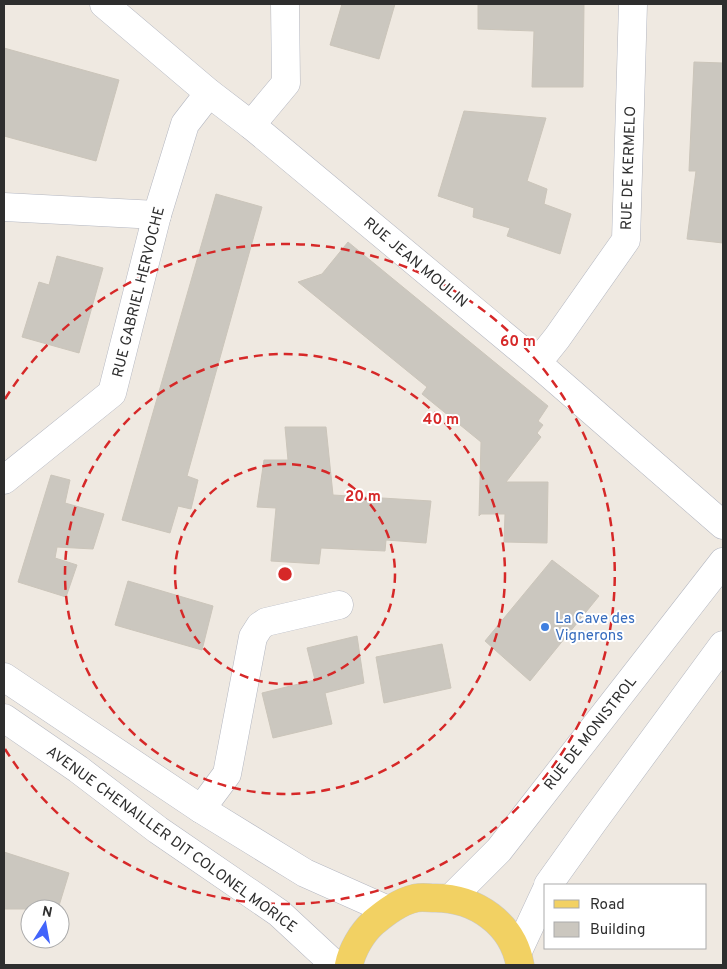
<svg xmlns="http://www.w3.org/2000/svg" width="727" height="969" viewBox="0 0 727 969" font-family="Overpass,sans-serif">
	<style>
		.building { fill: #cbc7bf; stroke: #cbc5ba }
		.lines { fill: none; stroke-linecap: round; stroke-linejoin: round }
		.minor-casing { stroke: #b4b7c1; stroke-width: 29 }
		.tertiary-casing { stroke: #b4b7c1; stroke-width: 29 }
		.secondary-casing { stroke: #b4b7c1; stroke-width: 29 }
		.primary-casing { stroke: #c9c9c9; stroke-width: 29 }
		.minor { stroke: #fff; stroke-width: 28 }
		.tertiary { stroke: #fff; stroke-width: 28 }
		.secondary { stroke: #fff; stroke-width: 28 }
		.primary { stroke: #f2d163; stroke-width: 28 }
		.ring { fill: none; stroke: #d62828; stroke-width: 2.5; stroke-dasharray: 9 6 }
		.shop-dot { fill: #3f7fe0; stroke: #fff; stroke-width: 2 }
		.labels { text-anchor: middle; stroke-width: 4; stroke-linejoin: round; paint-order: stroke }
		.street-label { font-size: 15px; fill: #2e2e2e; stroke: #fff }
		.shop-label { font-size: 15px; fill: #366cbe; stroke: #fff; text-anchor: start }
		.centre { fill: #d62828; stroke: #fff; stroke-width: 2.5 }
		.ring-label { font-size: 15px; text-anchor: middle; font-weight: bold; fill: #d62828; stroke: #fff; stroke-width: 4; stroke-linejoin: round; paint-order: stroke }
	</style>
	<rect width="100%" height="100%" fill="#efe9e1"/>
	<g class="building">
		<polygon points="342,4 395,4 379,59 330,45"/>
		<polygon points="478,4 584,4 583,87 532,87 534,31 478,29"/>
		<polygon points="4,48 119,80 96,161 4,136"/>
		<polygon points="694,62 723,63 723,243 687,239 696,171 689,171"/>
		<polygon points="464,111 546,118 527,181 547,189 544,204 571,214 560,254 507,236 510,228 473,217 474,208 438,196"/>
		<polygon points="216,194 262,207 187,476 198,480 191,509 178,506 170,533 122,520"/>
		<polygon points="348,242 548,406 538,421 543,425 537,433 541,437 506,482 548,482 547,543 504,542 505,514 481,514 479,516 481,442 422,394 427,387 298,282 322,274"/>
		<polygon points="57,256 103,268 79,353 22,337 39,282 49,285"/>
		<polygon points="285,427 326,427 333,495 431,501 426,543 386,540 385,551 321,548 319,564 271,561 276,508 257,507 264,460 288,460"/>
		<polygon points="51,475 70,480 65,503 104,514 93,549 57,547 55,558 77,565 66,597 18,582"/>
		<polygon points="552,560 599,596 530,681 485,641"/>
		<polygon points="128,581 213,606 202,650 115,625"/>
		<polygon points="357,636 364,683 325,693 332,724 273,738 262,693 315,680 307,648"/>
		<polygon points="442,644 451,688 384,703 376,657"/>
		<polygon points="4,852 69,873 58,909 4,909"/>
	</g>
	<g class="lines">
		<defs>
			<g id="minor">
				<polyline points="104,4 209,93 251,125 537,363 723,525"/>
				<polyline points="251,125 286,83 285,4"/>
				<polyline points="4,207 157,215"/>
				<polyline points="537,363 557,338 626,240 633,4"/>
				<polyline points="4,480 112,393 157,215 185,124 209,93"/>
				<polyline points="201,809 227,774 253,637 260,626 266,622 339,605"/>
			</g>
			<g id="tertiary">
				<polyline points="4,677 201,809 305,873 388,910"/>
				<polyline points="4,718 78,769 158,830 279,913 335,965"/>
			</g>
			<g id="secondary">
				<polyline points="548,885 593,822 723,645"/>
				<polyline points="451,898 499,850 723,562"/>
				<polyline points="518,951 546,891"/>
			</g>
			<path id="primary" d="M349 965C352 950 362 933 373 923 386 912 399 902 416 898 422 897 429 898 435 898 476 898 513 924 520 965"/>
		</defs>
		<use href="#minor" class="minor-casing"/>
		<use href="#tertiary" class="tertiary-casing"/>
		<use href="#secondary" class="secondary-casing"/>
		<use href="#primary" class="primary-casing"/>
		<use href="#minor" class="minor"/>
		<use href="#tertiary" class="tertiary"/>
		<use href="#secondary" class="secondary"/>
		<use href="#primary" class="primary"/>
	</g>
	<g class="ring">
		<circle cx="285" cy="574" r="110"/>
		<circle cx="285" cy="574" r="220"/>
		<path d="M5 399A330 330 0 1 1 5 749"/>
	</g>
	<circle class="shop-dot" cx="545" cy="627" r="5"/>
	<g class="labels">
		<g class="street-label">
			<text transform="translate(628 168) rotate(-88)" y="5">RUE DE KERMELO</text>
			<text transform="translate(416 262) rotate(40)" y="5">RUE JEAN MOULIN</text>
			<text transform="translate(138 292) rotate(-76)" y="5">RUE GABRIEL HERVOCHE</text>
			<text transform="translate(590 733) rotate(-52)" y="5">RUE DE MONISTROL</text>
			<text transform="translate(172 839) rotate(36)" y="5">AVENUE CHENAILLER DIT COLONEL MORICE</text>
		</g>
		<g class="shop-label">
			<text x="555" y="623">La Cave des<tspan x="555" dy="17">Vignerons</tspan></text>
		</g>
	</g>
	<circle cx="285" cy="574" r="8" class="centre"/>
	<g class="ring-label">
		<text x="518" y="346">60 m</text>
		<text x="441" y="424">40 m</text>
		<text x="363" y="501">20 m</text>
	</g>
	<rect width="727" height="969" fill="none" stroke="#2e2e2e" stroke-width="10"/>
	<rect x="544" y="884" width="162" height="65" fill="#ffffff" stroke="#ababab"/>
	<rect x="554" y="900" width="25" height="8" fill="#f2d163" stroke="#ababab"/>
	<text x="590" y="909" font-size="15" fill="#2e2e2e">Road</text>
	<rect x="554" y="922" width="25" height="15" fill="#cbc7bf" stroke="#ababab"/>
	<text x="590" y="934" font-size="15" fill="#2e2e2e">Building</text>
	<g transform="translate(45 924) rotate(11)"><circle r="24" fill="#ffffff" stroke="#ababab"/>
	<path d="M0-4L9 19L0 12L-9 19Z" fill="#4264fb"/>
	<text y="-8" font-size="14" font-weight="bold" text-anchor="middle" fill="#2e2e2e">N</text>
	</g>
</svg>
